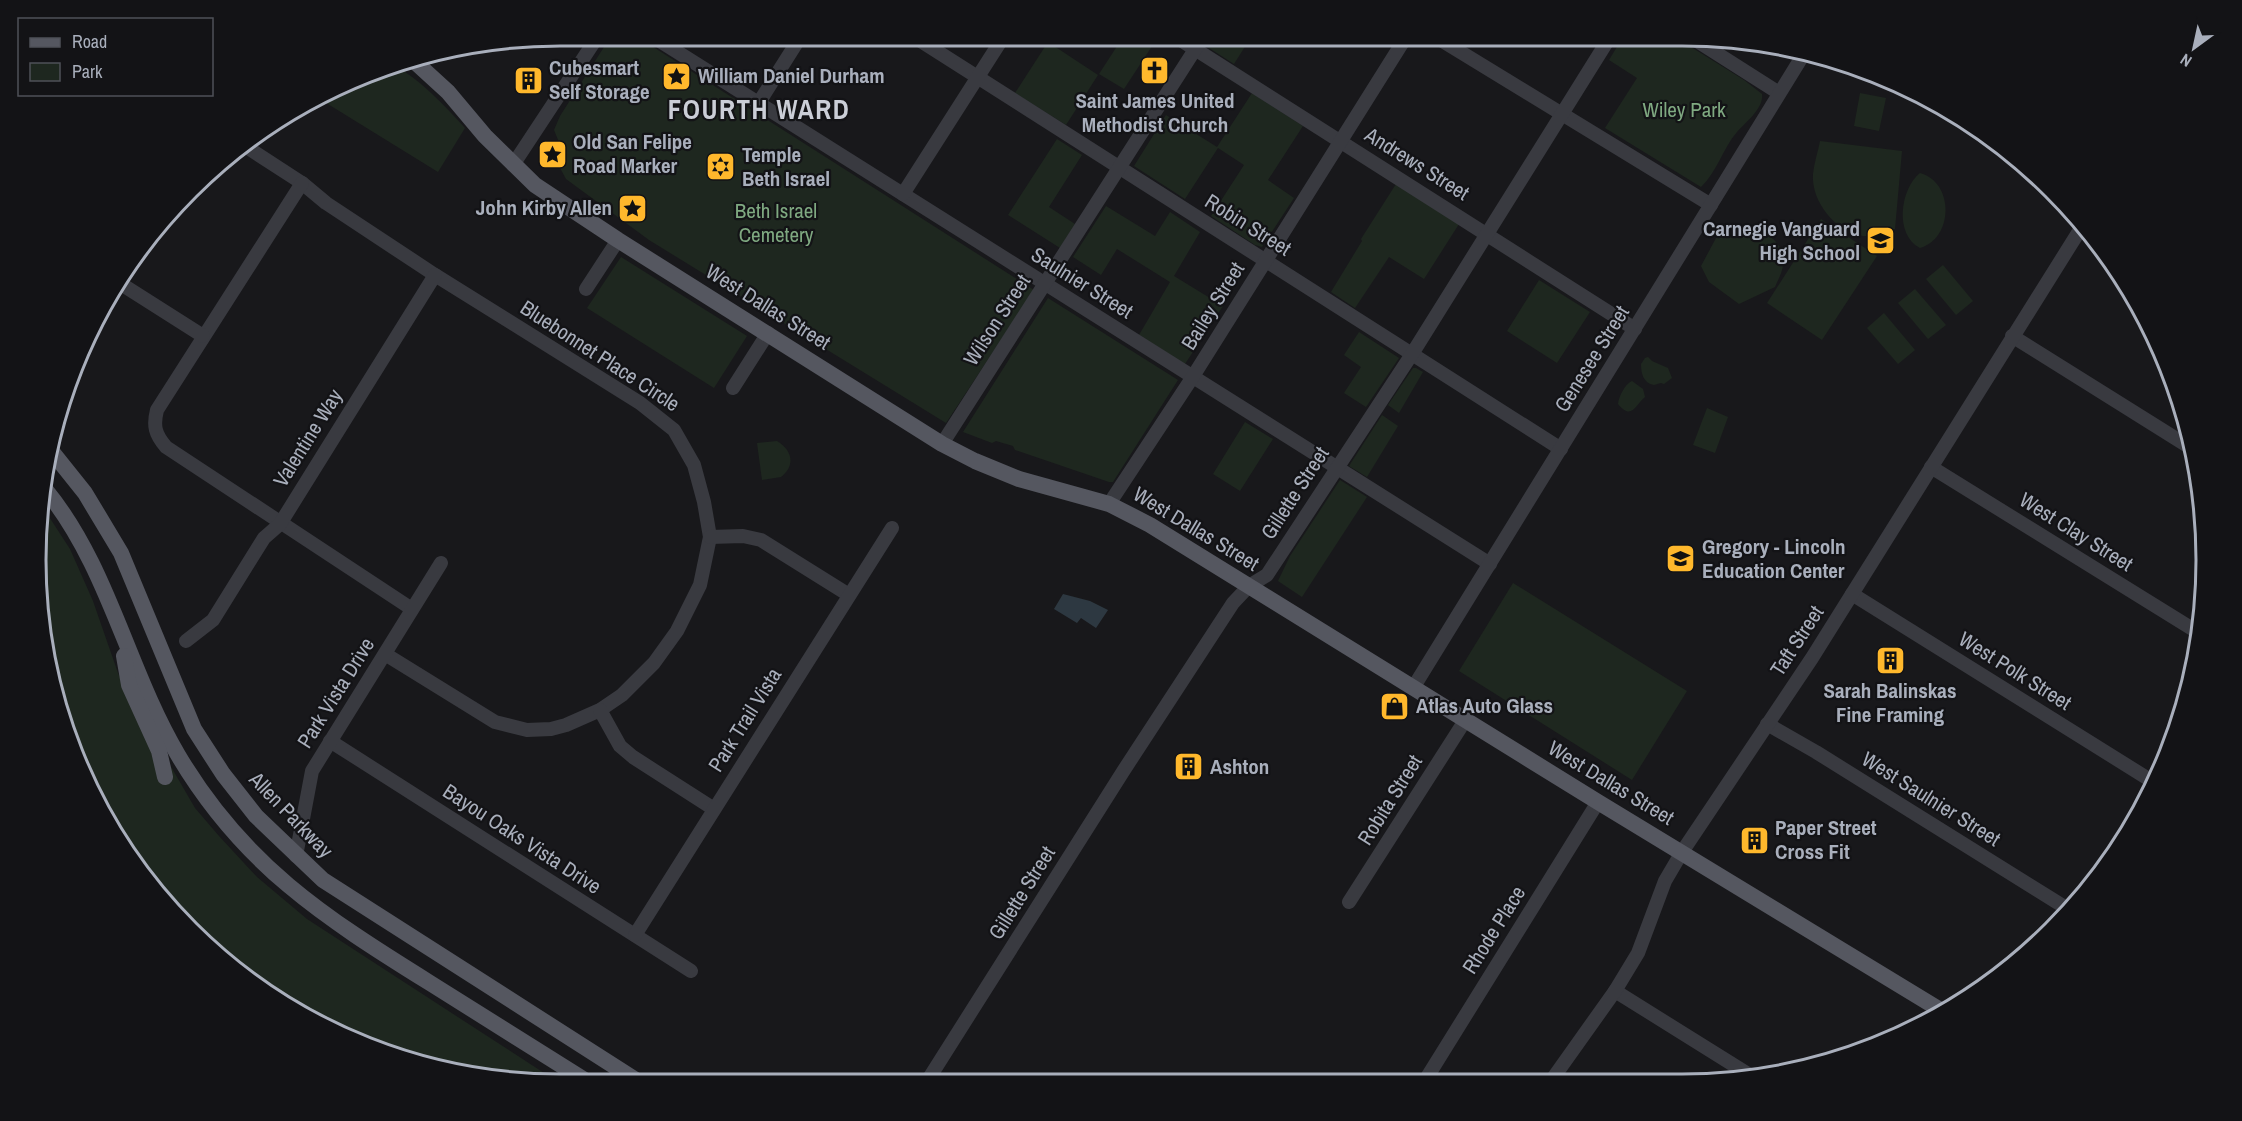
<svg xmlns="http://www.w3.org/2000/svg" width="2242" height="1121" viewBox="0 0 2242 1121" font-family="'Archivo Narrow',sans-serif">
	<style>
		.green { fill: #1e271f }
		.water { fill: #2d3841 }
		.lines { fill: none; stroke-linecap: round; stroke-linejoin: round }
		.minor { stroke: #393a40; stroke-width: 14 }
		.major { stroke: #555760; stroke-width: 16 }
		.labels { text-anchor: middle; stroke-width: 4.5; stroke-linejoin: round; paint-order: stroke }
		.poi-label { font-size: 21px; font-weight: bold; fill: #a9afbc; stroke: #131316; text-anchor: start }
		.park-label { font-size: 21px; fill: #7fa981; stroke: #131316 }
		.street-label { font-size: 21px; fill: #a9afbc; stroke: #131316 }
		.district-label { font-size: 27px; font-weight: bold; letter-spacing: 1.5px; fill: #cbced7; stroke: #131316 }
		.rim { fill: none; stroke: #a9afbc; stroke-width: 3 }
	</style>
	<rect width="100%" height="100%" fill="#18181b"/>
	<g class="green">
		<polygon points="611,36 636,36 1034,290 946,423 649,240 566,179 560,168 563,152 554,130 560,116"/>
		<polygon points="1123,37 1158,37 1124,89 1099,74"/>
		<polygon points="1212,37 1251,37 1234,64 1206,46"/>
		<path d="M1623 37H1675L1744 80 1762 94C1764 108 1746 122 1737 132 1723 148 1717 172 1701 187L1605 128 1637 78 1609 60Z"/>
		<polygon points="1048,42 1098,75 1066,125 1015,93"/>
		<path d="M392 64C420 79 443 104 465 128L438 172 323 101Z"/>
		<polygon points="1252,93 1303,126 1268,180 1294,198 1262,247 1255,245 1211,216 1244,165 1218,148 1185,199 1134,166 1166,115 1217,147"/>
		<polygon points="1860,93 1886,98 1879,131 1854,126"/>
		<polygon points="1057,139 1082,155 1049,207 1075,224 1060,248 1008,215"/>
		<path d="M1820 141 1902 151 1895 229C1885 233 1875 237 1863 236 1836 232 1811 202 1813 174 1814 163 1818 152 1820 141Z"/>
		<path d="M1920 173C1954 182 1954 238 1920 248 1894 235 1900 189 1920 173Z"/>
		<polygon points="1396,184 1459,224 1424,279 1389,257 1355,308 1331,292 1362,241 1361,239"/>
		<polygon points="1106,206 1155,236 1170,212 1200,232 1174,276 1223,306 1185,364 1139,335 1170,282 1117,249 1101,275 1073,257"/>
		<polygon points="1821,219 1877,256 1822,340 1767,303"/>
		<path d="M1723 225C1747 226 1785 231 1783 264 1783 271 1778 280 1775 287L1739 304 1709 282 1701 266Z"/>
		<polygon points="621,257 747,336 714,388 587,308"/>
		<polygon points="1943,265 1973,301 1956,315 1926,279"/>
		<polygon points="1539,280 1590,312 1557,363 1507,331"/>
		<polygon points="1915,289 1946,325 1928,339 1898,303"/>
		<polygon points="1048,298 1178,380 1113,482 1109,482 1015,450 1013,446 996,441 992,443 963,432"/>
		<polygon points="1884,313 1915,350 1898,364 1867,328"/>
		<polygon points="1359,332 1399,358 1366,407 1344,393 1361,367 1344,355"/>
		<path d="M1648 357 1652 361 1668 368 1672 378 1664 384 1661 383 1654 385C1643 383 1641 373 1641 364L1645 358Z"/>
		<polygon points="1413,368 1416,368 1423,372 1399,413 1388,405"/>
		<path d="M1632 381 1643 389 1645 397C1635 405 1632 421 1618 404 1619 396 1625 384 1632 381Z"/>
		<polygon points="1707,408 1728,417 1715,453 1693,445"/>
		<polygon points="1382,415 1398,426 1367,477 1349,466"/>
		<polygon points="1245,422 1273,439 1240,491 1213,474"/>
		<path d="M777 441C792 450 796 465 781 477L762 480 757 443Z"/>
		<polygon points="1340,480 1367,497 1302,597 1278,581 1290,556"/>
		<polygon points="44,509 70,549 93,601 118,673 149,741 166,758 195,808 219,836 257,877 307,919 561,1084 527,1084 425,1067 329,1031 190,932 90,793 40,629"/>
		<polygon points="1513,583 1687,691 1632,780 1459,671"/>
	</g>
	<polygon class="water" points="1063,594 1090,601 1108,610 1096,628 1081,618 1077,623 1054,609"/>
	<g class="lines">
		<g class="minor">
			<polyline points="652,36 1490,564"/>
			<polyline points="913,36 1561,449"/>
			<polyline points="1176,37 1635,329"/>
			<polyline points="1436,37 1711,205"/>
			<polyline points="1691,37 1779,93"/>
			<polyline points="758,104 801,36"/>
			<polyline points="242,144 302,183 326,203 435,275 640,403 674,430 694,465 704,502 710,537 700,585 677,631 654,663 622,695 600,710 566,725 551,729 527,730 495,722 385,654"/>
			<polyline points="513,165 598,36"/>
			<path d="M302 183 157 410C153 426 155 434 166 447L412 609"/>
			<polyline points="903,194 1004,36"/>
			<polyline points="118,282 203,336"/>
			<polyline points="586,289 618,240"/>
			<polyline points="2012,336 2191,448"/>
			<polyline points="733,388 768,333"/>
			<polyline points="942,444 1203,37"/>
			<polyline points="1931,467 2199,633"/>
			<polyline points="1109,504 1192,378 1406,37"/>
			<polyline points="710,537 743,536 761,540 849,595"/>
			<polyline points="1852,594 2155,783"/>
			<polyline points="186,641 213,620 264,538 280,524 435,275"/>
			<polyline points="1413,688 1805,52"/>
			<polyline points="600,710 620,746 633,757 714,809"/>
			<polyline points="1767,724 1816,752 2071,911"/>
			<polyline points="330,741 691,971"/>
			<polyline points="296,856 312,771 441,563"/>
			<polyline points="1349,902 1466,719"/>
			<polyline points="635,935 892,528"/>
			<polyline points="1615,991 1756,1079"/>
			<polyline points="1426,1079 1598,802"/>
			<polyline points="1551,1081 1615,991 1638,953 1665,881 1682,852 1812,658 2083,225"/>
			<polyline points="926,1083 1124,770 1233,603 1249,586 1267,575 1412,354 1610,37"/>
		</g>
		<g class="major">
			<polyline points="413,60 448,92 485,136 535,185 618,240 942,444 975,461 1019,479 1109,504 1150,525 1598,802 1942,1011"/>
			<polyline points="49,448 85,493 121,553 194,729 223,774 256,816 323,880 642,1084"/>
			<path d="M45 489C109 567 127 669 178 755 243 865 324 917 430 983 483 1016 537 1050 591 1084"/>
			<polyline points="124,656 129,685 159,751 165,777"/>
		</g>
	</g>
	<defs>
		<symbol id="church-square" viewBox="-11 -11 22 22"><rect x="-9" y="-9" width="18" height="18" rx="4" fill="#ffb82c" stroke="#131316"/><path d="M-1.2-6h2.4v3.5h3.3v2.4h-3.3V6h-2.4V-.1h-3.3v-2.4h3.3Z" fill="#111"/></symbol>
		<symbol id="sight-square" viewBox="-11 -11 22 22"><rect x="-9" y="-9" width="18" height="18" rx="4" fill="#ffb82c" stroke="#131316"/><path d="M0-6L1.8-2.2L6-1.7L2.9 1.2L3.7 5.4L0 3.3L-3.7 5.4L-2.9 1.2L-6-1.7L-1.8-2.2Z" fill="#111"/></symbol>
		<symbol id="building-square" viewBox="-11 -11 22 22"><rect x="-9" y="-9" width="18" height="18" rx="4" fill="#ffb82c" stroke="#131316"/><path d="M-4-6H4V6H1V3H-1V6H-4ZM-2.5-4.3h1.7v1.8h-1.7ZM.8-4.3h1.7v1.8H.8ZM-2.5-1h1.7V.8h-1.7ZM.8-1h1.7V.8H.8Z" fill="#111"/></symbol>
		<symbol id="synagogue-square" viewBox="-11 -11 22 22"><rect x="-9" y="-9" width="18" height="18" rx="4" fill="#ffb82c" stroke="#131316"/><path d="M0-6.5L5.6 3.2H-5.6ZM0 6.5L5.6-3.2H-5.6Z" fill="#111"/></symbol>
		<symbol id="school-square" viewBox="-11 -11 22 22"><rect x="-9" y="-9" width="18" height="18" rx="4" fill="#ffb82c" stroke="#131316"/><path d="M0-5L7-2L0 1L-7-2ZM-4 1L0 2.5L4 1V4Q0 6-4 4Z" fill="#111"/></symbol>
		<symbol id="shop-square" viewBox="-11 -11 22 22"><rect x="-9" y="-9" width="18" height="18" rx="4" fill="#ffb82c" stroke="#131316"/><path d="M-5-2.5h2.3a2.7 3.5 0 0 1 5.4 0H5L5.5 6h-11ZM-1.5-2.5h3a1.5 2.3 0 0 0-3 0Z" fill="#111"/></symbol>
	</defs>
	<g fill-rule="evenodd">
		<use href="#church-square" x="1138" y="54" width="33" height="33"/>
		<use href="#sight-square" x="660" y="60" width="33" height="33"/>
		<use href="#building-square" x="512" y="64" width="33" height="33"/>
		<use href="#sight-square" x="536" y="138" width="33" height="33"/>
		<use href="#synagogue-square" x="704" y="150" width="33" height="33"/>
		<use href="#sight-square" x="616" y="192" width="33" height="33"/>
		<use href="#school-square" x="1864" y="224" width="33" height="33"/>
		<use href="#school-square" x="1664" y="542" width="33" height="33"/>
		<use href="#building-square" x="1874" y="644" width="33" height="33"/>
		<use href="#shop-square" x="1378" y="690" width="33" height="33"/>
		<use href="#building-square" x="1172" y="750" width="33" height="33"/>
		<use href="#building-square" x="1738" y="824" width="33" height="33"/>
	</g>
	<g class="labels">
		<g class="poi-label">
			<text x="549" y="75">Cubesmart<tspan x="549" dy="24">Self Storage</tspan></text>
			<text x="698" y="83">William Daniel Durham</text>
			<text x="1155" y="108" text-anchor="middle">Saint James United<tspan x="1155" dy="24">Methodist Church</tspan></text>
			<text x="573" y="149">Old San Felipe<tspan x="573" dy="24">Road Marker</tspan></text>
			<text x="742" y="162">Temple<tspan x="742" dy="24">Beth Israel</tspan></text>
			<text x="612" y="215" text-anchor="end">John Kirby Allen</text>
			<text x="1860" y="236" text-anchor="end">Carnegie Vanguard<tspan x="1860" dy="24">High School</tspan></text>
			<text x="1702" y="554">Gregory - Lincoln<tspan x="1702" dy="24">Education Center</tspan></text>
			<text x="1890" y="698" text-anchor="middle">Sarah Balinskas<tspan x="1890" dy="24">Fine Framing</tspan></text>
			<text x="1416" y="713">Atlas Auto Glass</text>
			<text x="1210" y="774">Ashton</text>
			<text x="1775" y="835">Paper Street<tspan x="1775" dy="24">Cross Fit</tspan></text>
		</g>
		<g class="park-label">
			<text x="1684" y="117">Wiley Park</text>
			<text x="776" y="218">Beth Israel<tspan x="776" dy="24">Cemetery</tspan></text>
		</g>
		<g class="street-label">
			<text transform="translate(1417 164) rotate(32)" y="7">Andrews Street</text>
			<text transform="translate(1248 225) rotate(32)" y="7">Robin Street</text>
			<text transform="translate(1082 283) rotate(32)" y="7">Saulnier Street</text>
			<text transform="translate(1213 306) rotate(-58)" y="7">Bailey Street</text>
			<text transform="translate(768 307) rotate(32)" y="7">West Dallas Street</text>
			<text transform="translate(997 320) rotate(-57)" y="7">Wilson Street</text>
			<text transform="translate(600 356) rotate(33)" y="7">Bluebonnet Place Circle</text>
			<text transform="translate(1592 359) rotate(-58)" y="7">Genesee Street</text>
			<text transform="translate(308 438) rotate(-58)" y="7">Valentine Way</text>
			<text transform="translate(1295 493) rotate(-57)" y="7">Gillette Street</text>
			<text transform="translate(1196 529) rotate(31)" y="7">West Dallas Street</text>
			<text transform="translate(2076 532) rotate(32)" y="7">West Clay Street</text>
			<text transform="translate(1797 641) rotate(-57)" y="7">Taft Street</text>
			<text transform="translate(2015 671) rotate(32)" y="7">West Polk Street</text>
			<text transform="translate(336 693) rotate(-58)" y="7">Park Vista Drive</text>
			<text transform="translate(745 720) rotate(-58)" y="7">Park Trail Vista</text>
			<text transform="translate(1611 783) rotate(31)" y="7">West Dallas Street</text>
			<text transform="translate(1931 799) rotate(32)" y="7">West Saulnier Street</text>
			<text transform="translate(1390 800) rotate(-58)" y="7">Robita Street</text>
			<text transform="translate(291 815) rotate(46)" y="7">Allen Parkway</text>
			<text transform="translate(522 839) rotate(33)" y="7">Bayou Oaks Vista Drive</text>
			<text transform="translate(1022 893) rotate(-58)" y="7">Gillette Street</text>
			<text transform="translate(1494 930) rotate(-58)" y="7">Rhode Place</text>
		</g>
		<g class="district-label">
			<text x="759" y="119">FOURTH WARD</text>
		</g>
	</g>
	<path d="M0 0H2242V1121H0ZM560 46H1682A514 514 0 0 1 2196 560V560A514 514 0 0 1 1682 1074H560A514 514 0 0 1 46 560V560A514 514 0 0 1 560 46Z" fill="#131316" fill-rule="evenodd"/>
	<path class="rim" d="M560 46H1682A514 514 0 0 1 2196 560V560A514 514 0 0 1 1682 1074H560A514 514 0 0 1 46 560V560A514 514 0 0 1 560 46Z"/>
	<rect x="18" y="18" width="195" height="78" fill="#131316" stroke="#4f5158" stroke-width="1.5"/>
	<rect x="30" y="38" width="30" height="9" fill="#555760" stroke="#4f5158" stroke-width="1.5"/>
	<text x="72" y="48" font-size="18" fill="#a9afbc">Road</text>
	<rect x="30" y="63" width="30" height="18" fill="#1e271f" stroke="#4f5158" stroke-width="1.5"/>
	<text x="72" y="78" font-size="18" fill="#a9afbc">Park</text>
	<g transform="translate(2194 48) rotate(213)" stroke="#131316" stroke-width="4.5" paint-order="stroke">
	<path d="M0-4.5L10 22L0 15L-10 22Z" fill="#a9afbc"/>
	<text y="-9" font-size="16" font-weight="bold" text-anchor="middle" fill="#a9afbc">N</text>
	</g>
</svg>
